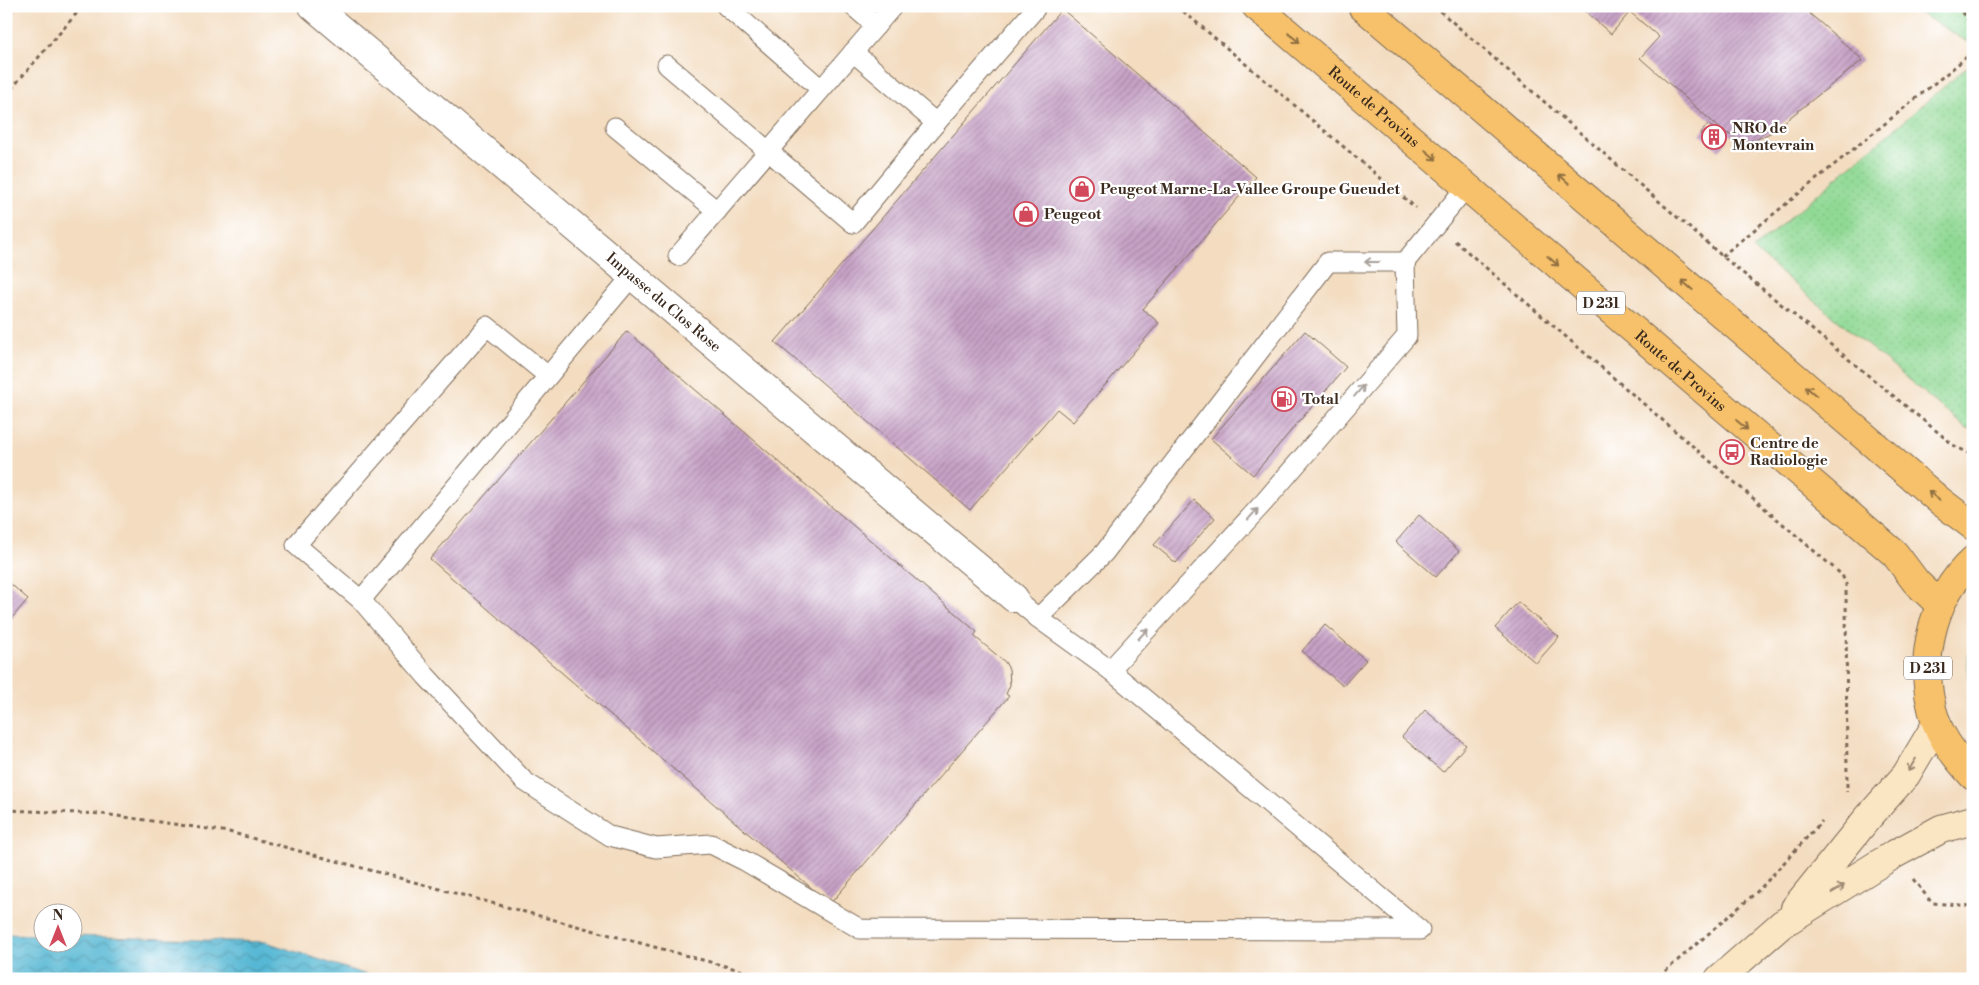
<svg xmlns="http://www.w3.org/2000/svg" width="1979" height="985" viewBox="0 0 1979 985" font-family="'Libre Bodoni',serif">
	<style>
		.grass { fill: url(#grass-tufts); stroke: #668259 }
		.park { fill: url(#park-dots); stroke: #668259 }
		.water { fill: url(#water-waves); stroke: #487179 }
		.building { fill: url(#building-hatch) }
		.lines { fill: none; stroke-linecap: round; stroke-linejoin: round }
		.lane-casing { stroke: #7b6856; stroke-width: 21 }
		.street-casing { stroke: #7b6856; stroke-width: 30 }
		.secondary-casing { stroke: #7b6856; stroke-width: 30 }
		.primary-casing { stroke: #7b6856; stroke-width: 30 }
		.path { stroke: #7b6856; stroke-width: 3; stroke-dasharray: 4 4; stroke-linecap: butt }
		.lane { stroke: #fff; stroke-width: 19 }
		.street { stroke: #fff; stroke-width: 28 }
		.secondary { stroke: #fbe6c4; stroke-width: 28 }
		.primary { stroke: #f6c16b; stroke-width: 28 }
		.oneway { stroke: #8f6e41 }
		.oneway2 { stroke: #a79f9a }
		.oneway3 { stroke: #9b8871 }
		.labels { text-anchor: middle; stroke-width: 4.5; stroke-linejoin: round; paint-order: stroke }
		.shield { fill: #fff; stroke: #766a62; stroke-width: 1 }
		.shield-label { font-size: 14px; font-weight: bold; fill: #3b2a1e }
		.street-label { font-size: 15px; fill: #3b2a1e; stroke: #fff }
		.poi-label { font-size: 15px; font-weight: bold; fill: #3b2a1e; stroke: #fff; text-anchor: start }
	</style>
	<defs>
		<pattern id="grass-tufts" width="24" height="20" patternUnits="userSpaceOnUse" patternTransform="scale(1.25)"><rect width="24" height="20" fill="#90d994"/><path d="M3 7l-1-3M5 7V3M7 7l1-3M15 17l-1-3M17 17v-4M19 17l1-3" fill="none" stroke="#7dba7f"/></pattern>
		<pattern id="park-dots" width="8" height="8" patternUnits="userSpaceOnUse" patternTransform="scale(1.25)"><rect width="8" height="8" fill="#90d994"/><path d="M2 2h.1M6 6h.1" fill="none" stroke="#7dba7f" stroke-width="1.8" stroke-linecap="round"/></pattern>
		<pattern id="water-waves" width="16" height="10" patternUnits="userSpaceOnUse" patternTransform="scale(1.25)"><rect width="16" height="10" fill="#56b8d4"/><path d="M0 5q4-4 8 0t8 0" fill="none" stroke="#4896ab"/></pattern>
		<pattern id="building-hatch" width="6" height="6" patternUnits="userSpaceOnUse" patternTransform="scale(1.25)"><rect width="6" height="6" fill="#c7a2c7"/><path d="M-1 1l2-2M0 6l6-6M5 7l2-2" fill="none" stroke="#a384a1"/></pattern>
	</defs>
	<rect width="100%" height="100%" fill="#fff"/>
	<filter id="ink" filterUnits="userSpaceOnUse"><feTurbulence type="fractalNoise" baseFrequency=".02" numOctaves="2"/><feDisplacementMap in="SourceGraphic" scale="10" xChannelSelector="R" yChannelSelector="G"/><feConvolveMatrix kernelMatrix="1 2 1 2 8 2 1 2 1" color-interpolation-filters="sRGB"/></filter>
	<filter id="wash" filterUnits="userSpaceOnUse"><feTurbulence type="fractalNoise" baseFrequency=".0096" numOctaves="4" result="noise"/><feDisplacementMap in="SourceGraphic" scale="20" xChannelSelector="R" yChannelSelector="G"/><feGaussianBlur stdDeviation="1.12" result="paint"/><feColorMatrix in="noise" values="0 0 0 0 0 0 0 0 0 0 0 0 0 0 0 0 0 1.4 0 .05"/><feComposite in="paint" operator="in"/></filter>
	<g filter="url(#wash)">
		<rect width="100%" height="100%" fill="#f3dcbf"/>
		<path class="grass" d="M1973 633V699C1967 676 1966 655 1973 633Z"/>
		<g class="park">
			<polygon points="1908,6 1973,6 1973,45"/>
			<polygon points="1973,62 1973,429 1967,429 1753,249"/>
		</g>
		<polygon class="water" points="6,934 42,935 42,942 72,942 73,936 266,942 379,979 6,979"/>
		<g id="blocks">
			<g class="building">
				<polygon points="1579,6 1801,6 1863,60 1770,133 1753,141 1741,140 1724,132 1640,58 1659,37 1630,12 1611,34"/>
				<polygon points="1062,9 1256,177 1143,309 1159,323 1073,422 1057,409 970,510 775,342"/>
				<polygon points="1708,124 1727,141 1719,151 1700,134"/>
				<polygon points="627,331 977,632 974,636 1005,662 1009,669 1010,685 1006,694 1009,696 830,904 430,559"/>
				<polygon points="1305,331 1346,367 1253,475 1211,439"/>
				<polygon points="1194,500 1215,518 1176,563 1154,545"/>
				<polygon points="1419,515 1459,551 1436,577 1396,542"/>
				<polygon points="6,580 28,599 6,625"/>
				<polygon points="1518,602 1559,637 1536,663 1495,628"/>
				<polygon points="1325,625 1366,660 1343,686 1302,651"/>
				<polygon points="1425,710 1466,745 1443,772 1402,737"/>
			</g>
		</g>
	</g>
	<g filter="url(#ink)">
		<use href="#blocks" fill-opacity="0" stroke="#7b6856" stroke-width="1"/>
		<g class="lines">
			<defs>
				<g id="lane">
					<polyline points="726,6 821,89"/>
					<polyline points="853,6 876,26"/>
					<polyline points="853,52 936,123 1035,9"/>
					<polyline points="667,65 853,223 936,123"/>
					<polyline points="615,127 717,211"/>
					<polyline points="678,256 893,6"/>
					<polyline points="1405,262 1467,186"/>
					<polyline points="548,376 487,326 296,545 361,600 426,676 524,781 610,836 656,848 711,844 745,861 860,929 1420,930 1110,670 1038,618 1014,598"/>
					<polyline points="361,600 632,276"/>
					<polyline points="1038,618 1104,553 1328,262 1405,262 1407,336 1265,501 1110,670"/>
				</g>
				<g id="street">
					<path id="s1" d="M313 6 1014 598"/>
				</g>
				<g id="secondary">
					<polyline points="1795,908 1866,820 1906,775 1937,723"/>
					<polyline points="1719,979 1782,924 1893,855 1941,829 1973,820"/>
				</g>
				<g id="primary">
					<path id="s2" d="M1256 6C1470 188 1681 373 1895 554L1916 582 1940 605"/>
					<polyline points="1362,6 1940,501 1973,526"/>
					<path d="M1973 560C1929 600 1917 667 1936 722 1944 743 1958 760 1973 776"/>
				</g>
			</defs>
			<use href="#lane" class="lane-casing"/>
			<use href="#street" class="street-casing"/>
			<use href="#secondary" class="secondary-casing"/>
			<use href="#primary" class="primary-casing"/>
			<g class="path">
				<polyline points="1177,6 1416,208"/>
				<polyline points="1434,6 1722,256 1956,447 1973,455"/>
				<polyline points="1957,6 1973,27"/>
				<polyline points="6,95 83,6"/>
				<polyline points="1455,241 1842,575 1846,584 1847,792"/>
				<polyline points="1722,256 1973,52"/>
				<polyline points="6,810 103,814 229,832 773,979"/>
				<polyline points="1913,879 1932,903 1973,906"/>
				<polyline points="1651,979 1663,973 1759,890 1822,821"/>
			</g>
			<use href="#lane" class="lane"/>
			<use href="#street" class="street"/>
			<use href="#secondary" class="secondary"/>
			<use href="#primary" class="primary"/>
		</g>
		<defs><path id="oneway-shaft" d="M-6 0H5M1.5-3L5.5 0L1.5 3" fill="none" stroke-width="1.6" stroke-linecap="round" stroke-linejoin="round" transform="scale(1.25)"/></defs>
		<g class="oneway">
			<use href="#oneway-shaft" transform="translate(1294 38) rotate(40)"/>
			<use href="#oneway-shaft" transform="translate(1431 155) rotate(40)"/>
			<use href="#oneway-shaft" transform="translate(1564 179) rotate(-139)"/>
			<use href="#oneway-shaft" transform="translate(1553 261) rotate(41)"/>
			<use href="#oneway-shaft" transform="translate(1687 285) rotate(-139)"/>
			<use href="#oneway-shaft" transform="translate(1811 391) rotate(-139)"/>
			<use href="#oneway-shaft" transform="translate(1742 425) rotate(40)"/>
			<use href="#oneway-shaft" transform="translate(1934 496) rotate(-140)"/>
		</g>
		<g class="oneway2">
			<use href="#oneway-shaft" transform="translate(1372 262) rotate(180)"/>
			<use href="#oneway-shaft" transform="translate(1359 391) rotate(-49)"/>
			<use href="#oneway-shaft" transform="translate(1253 514) rotate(-48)"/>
			<use href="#oneway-shaft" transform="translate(1143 634) rotate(-47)"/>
		</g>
		<g class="oneway3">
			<use href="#oneway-shaft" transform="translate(1912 765) rotate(121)"/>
			<use href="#oneway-shaft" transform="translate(1838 889) rotate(-32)"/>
		</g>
	</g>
	<defs>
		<symbol id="building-ring" viewBox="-11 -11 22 22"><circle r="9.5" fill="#fff" stroke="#d1495b" stroke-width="1.5"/><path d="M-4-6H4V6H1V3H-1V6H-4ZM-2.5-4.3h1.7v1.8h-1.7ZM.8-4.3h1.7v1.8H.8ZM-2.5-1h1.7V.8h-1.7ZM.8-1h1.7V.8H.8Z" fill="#d1495b"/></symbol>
		<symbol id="shop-ring" viewBox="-11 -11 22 22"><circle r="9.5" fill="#fff" stroke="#d1495b" stroke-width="1.5"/><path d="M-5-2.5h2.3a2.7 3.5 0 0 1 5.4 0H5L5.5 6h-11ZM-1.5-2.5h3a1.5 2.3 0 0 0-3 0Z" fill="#d1495b"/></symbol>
		<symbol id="fuel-ring" viewBox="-11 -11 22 22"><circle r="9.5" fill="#fff" stroke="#d1495b" stroke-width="1.5"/><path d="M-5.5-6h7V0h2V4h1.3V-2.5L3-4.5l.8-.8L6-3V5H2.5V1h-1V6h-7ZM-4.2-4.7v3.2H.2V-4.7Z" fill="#d1495b"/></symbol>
		<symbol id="bus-ring" viewBox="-11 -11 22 22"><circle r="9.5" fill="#fff" stroke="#d1495b" stroke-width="1.5"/><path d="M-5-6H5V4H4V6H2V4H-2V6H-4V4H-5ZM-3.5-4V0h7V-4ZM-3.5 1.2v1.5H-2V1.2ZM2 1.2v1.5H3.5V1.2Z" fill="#d1495b"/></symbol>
	</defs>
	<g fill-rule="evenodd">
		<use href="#building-ring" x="1700" y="123" width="28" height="28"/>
		<use href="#shop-ring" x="1068" y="175" width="28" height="28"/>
		<use href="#shop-ring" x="1012" y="200" width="28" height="28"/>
		<use href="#fuel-ring" x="1270" y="385" width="28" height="28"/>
		<use href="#bus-ring" x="1718" y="438" width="28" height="28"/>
	</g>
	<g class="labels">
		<g class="shield">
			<rect x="1577" y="291.5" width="48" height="23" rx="4"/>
			<rect x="1904" y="656.5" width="48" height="23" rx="4"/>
		</g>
		<g class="shield-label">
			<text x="1601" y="308">D 231</text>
			<text x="1928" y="673">D 231</text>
		</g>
		<g class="street-label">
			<text dy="5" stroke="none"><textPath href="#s2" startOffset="155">Route de Provins</textPath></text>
			<text dy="5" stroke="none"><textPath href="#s1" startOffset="459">Impasse du Clos Rose</textPath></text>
			<text dy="5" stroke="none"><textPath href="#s2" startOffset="560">Route de Provins</textPath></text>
		</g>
		<g class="poi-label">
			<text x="1732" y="133">NRO de<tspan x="1732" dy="17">Montevrain</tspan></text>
			<text x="1100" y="194">Peugeot Marne-La-Vallee Groupe Gueudet</text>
			<text x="1044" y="219">Peugeot</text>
			<text x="1302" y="404">Total</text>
			<text x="1750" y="448">Centre de<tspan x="1750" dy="17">Radiologie</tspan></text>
		</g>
	</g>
	<rect width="1979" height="985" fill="none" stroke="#fff" stroke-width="25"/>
	<g transform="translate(58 928)"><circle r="24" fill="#ffffff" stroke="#b1aaa5"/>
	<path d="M0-4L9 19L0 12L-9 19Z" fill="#d1495b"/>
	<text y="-8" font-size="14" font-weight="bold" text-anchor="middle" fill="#3b2a1e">N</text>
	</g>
</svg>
